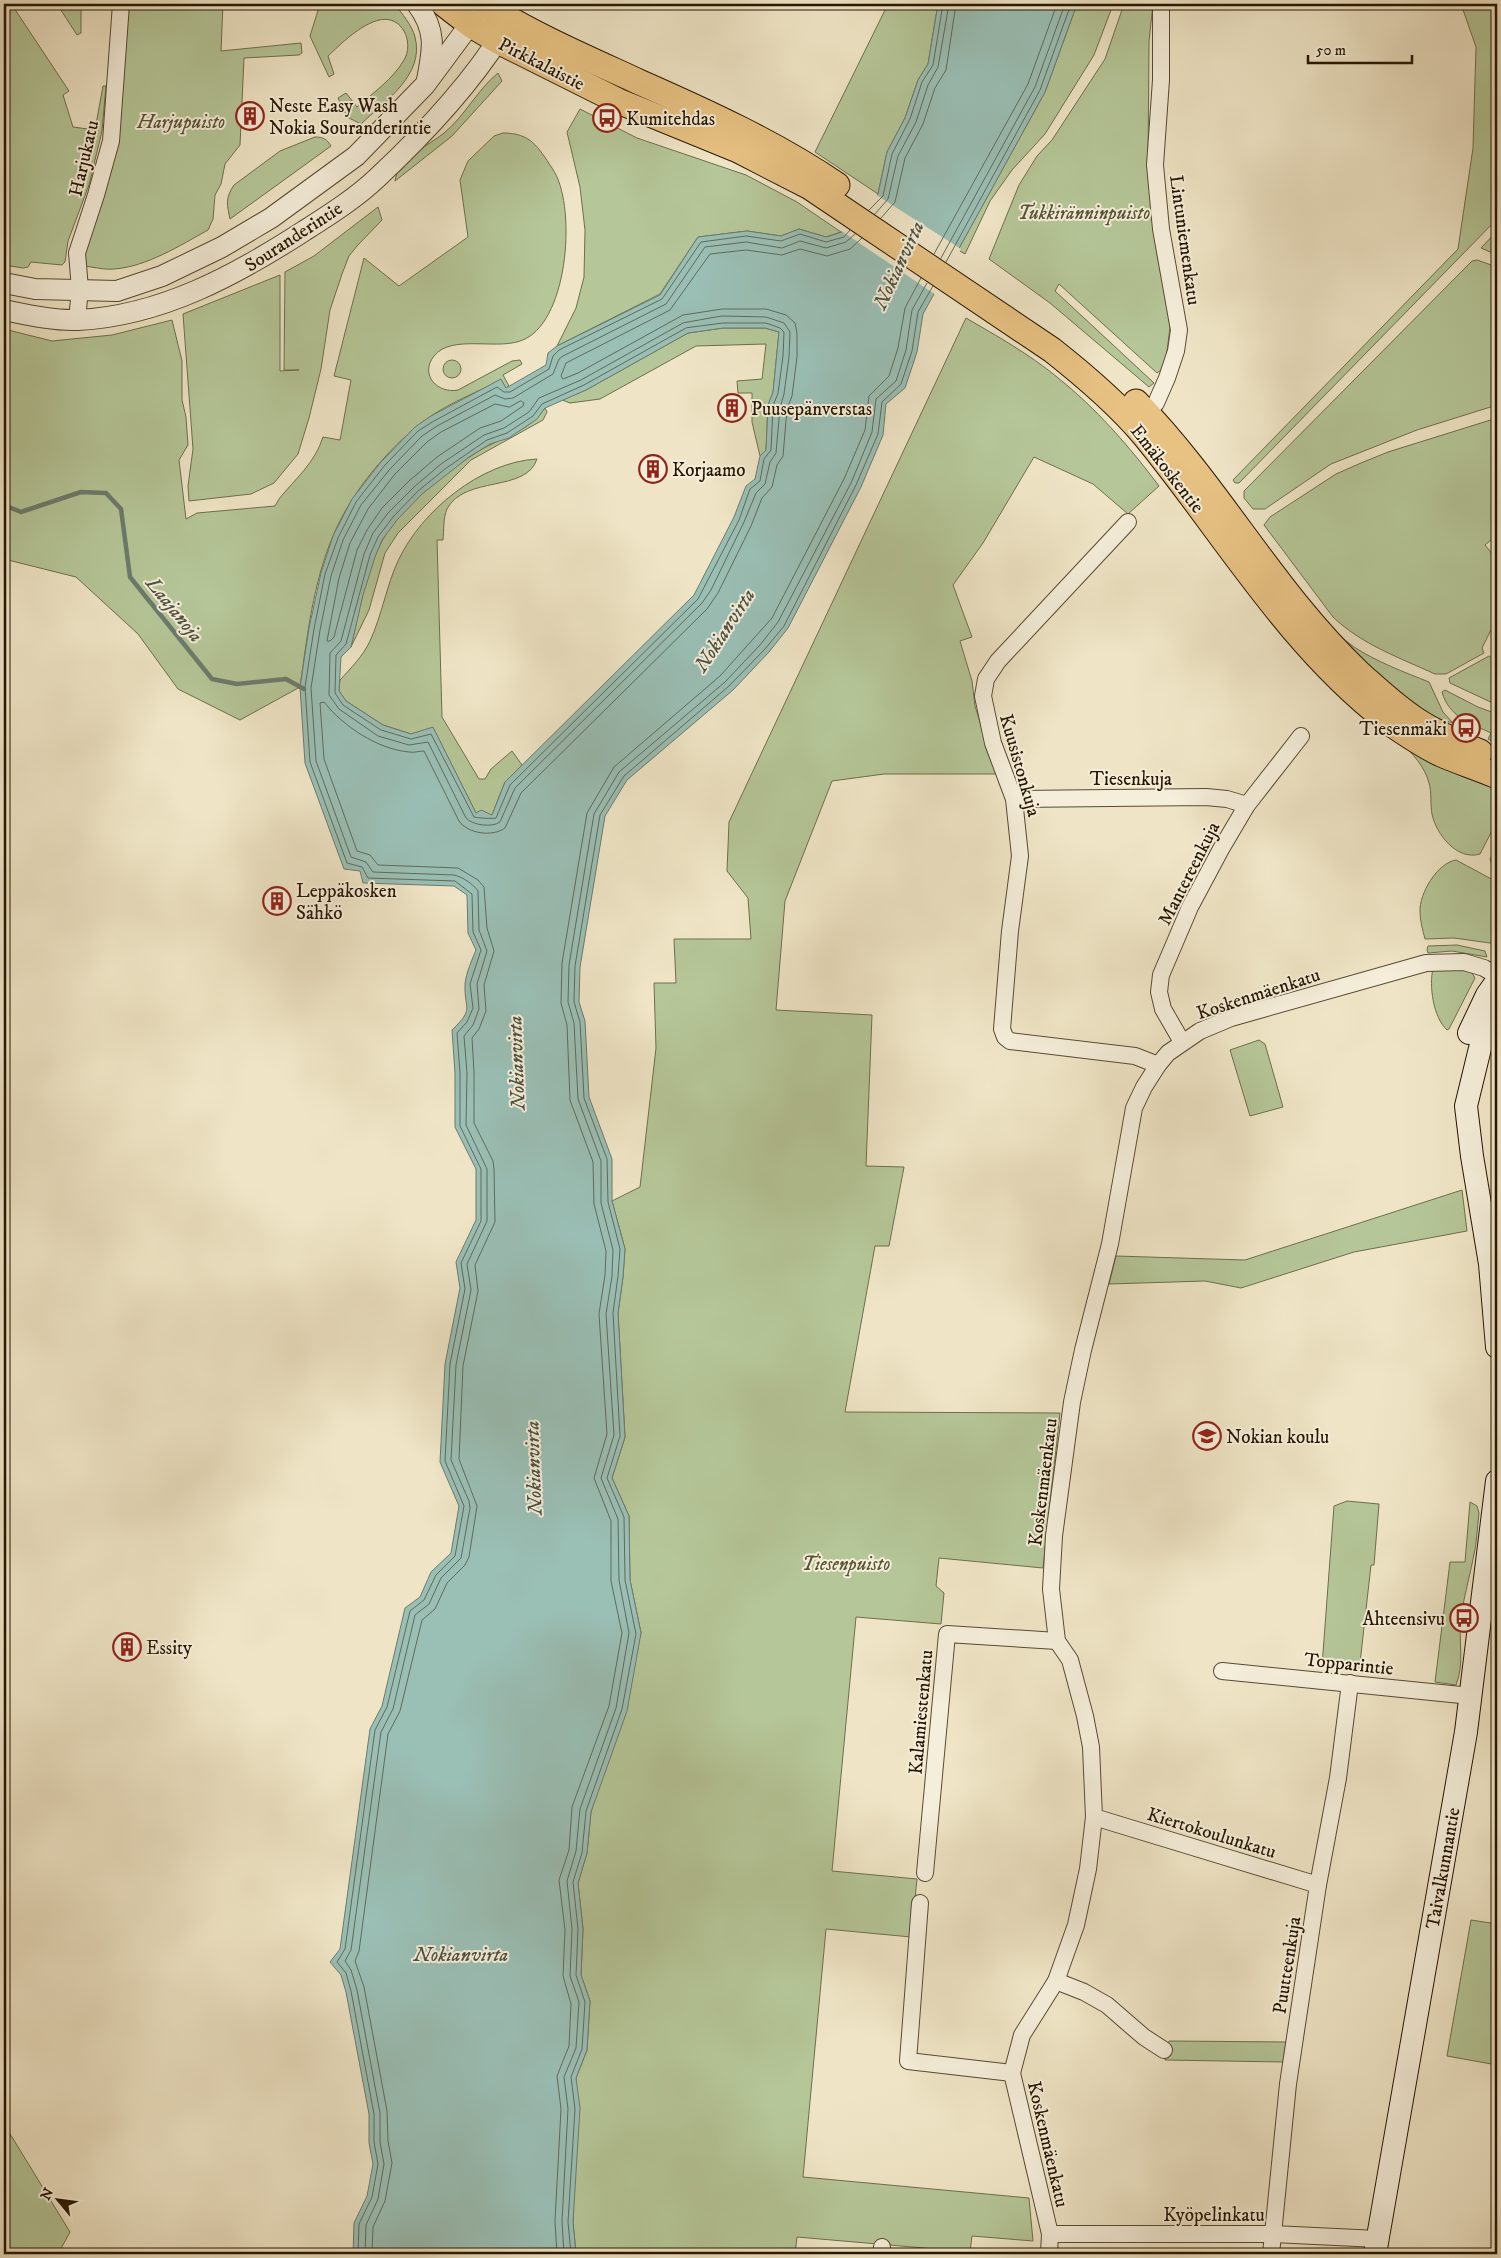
<svg xmlns="http://www.w3.org/2000/svg" width="1501" height="2258" viewBox="0 0 1501 2258" font-family="'IM FELL DW Pica',serif">
	<style>
		.green { fill: #b5c698; stroke: #6e6e4c }
		.water { fill: #9abfb5; stroke: #6c7b6d; fill-rule: evenodd }
		.pier { fill: #efe5c6 }
		.lines { fill: none; stroke-linecap: round; stroke-linejoin: round }
		.shore { stroke: #606a5b; stroke-width: 1 }
		.stream { stroke: #6c7b6d; stroke-width: 4.5 }
		.minor-casing { stroke: #584a32; stroke-width: 18 }
		.tertiary-casing { stroke: #584a32; stroke-width: 22 }
		.secondary-casing { stroke: #261601; stroke-width: 24 }
		.primary-casing { stroke: #261601; stroke-width: 27 }
		.minor { stroke: #f5eeda; stroke-width: 16 }
		.tertiary { stroke: #f5eeda; stroke-width: 20 }
		.secondary { stroke: #f5eeda; stroke-width: 22 }
		.primary { stroke: #e8c283; stroke-width: 25 }
		.labels { text-anchor: middle; stroke-width: 4; stroke-linejoin: round; paint-order: stroke }
		.street-label { font-size: 19px; fill: #261601; stroke: #f5eeda }
		.poi-label { font-size: 19px; fill: #261601; stroke: #f5eeda; text-anchor: start }
		.park-label { font-size: 19px; font-style: italic; fill: #585436; stroke: #f5eeda }
		.water-label { font-size: 20px; font-style: italic; fill: #4f5140; stroke: #f5eeda }
	</style>
	<rect width="100%" height="100%" fill="#efe5c6"/>
	<filter id="stains"><feTurbulence type="fractalNoise" baseFrequency=".004" numOctaves="4"/><feColorMatrix values="0 0 0 0 .2 0 0 0 0 .09 0 0 0 0 .02 0 0 0 .5 -.17"/></filter>
	<radialGradient id="worn" r=".72"><stop offset=".6" stop-color="#630" stop-opacity="0"/><stop offset="1" stop-color="#630" stop-opacity=".3"/></radialGradient>
	<g class="green">
		<polygon points="4,4 19,4 14,8 69,91 63,95 73,127 95,130 103,86 106,86 102,131 89,185 68,241 65,262 62,265 31,262 28,267 23,268 4,265"/>
		<polygon points="57,4 81,4 81,33 77,35"/>
		<path d="M128 4H223L221 51 301 43 302 53 299 55 244 58 240 145 225 164 221 184 215 195 213 219 208 230C181 245 146 267 114 269 104 270 94 267 83 266L82 255Z"/>
		<path d="M320 4H395C402 14 412 25 415 37 425 75 385 101 361 124L347 117 338 98 346 93 357 107C373 93 393 79 404 60 409 52 409 40 404 31 385 0 346 39 328 56L334 74 329 77 310 36Z"/>
		<polygon points="888,4 938,4 928,64 918,80 905,118 887,152 878,194 815,152"/>
		<polygon points="1077,4 1112,4 1111,10 1094,55 1045,134 1012,170 990,201 965,254 958,250 1045,92"/>
		<polygon points="1124,4 1153,4 1149,41 1148,167 1170,327 1165,367 1157,373 1059,284 1055,291 1154,383 1149,387 1050,303 989,259 1019,185 1037,156 1052,140 1105,59"/>
		<polygon points="1461,4 1497,4 1497,219 1239,483 1235,483 1233,480 1458,249 1473,148 1476,47"/>
		<path d="M498 73 502 81 452 136 395 181C397 160 429 145 444 133 465 116 477 90 498 73Z"/>
		<polygon points="580,109 637,138 746,175 797,202 841,232 826,237 799,229 781,236 747,231 698,237 660,294 557,346 576,308 584,277 585,230 580,187 567,132"/>
		<path d="M503 133C531 133 538 147 552 168 577 203 569 318 525 339 500 352 452 333 434 356 419 375 438 394 458 390L512 361 520 360 522 364 503 375 509 386 506 388 501 380C473 394 439 407 415 428 382 456 350 495 333 536 313 583 307 637 300 687L240 720 178 689 138 634 76 577 4 559V329L52 341 112 335 172 320 182 361V400L186 417 188 445 179 460 186 519 197 513 275 506 279 499C295 479 315 463 323 437L340 440 351 380 334 376 364 258 399 286 468 237 460 180 468 161 494 136Z"/>
		<path d="M315 137C323 137 327 139 331 146L230 219C227 205 225 198 234 185L280 151Z"/>
		<polygon points="378,207 382,220 357,246 349,256 342,274 330,310 321,369 309,418 298,454 274,483 251,494 189,501 188,486 193,449 183,314 280,275 280,371 299,370 284,370 285,272 314,256"/>
		<polygon points="1497,231 1497,255 1481,248"/>
		<polygon points="1477,260 1497,267 1497,405 1417,430 1331,464 1265,509 1253,509 1244,498 1244,491 1472,261"/>
		<path d="M966 318C997 336 1029 354 1057 377 1096 408 1129 446 1159 486L1128 514 1093 484 1034 457 983 543 953 585 972 637 960 641 972 681 975 706 996 774H884L832 781 785 901 776 1010 872 1015 866 1166 904 1167 889 1246H875L845 1412 1060 1413 1043 1568 939 1558 936 1586 944 1593 941 1624 856 1617 832 1871 917 1879 911 1937 826 1929 803 2177 1029 2198 1033 2241 972 2236 970 2252 797 2237 795 2254H576L573 2222 576 2078 587 2050 590 2001 581 1975 583 1929 578 1883 587 1853 591 1812 641 1633 630 1580 629 1516 612 1478 625 1437 618 1313 623 1277 625 1249 612 1201 640 1187 656 1048 654 983H676L674 939H751L748 898 727 871 729 822Z"/>
		<polygon points="723,328 765,328 779,332 773,393 768,405 766,450 760,456 752,422 752,393 738,393 737,381 762,379 766,344 696,346 600,399 570,403 562,400 586,390 688,333"/>
		<circle cx="452" cy="369" r="9"/>
		<path d="M545 408 547 412 543 420 471 460 398 533 385 553 369 610 351 647C359 612 365 573 382 541 402 506 445 472 479 451 502 437 529 432 545 408Z"/>
		<path d="M1497 418V535L1485 545 1497 560V618L1482 648 1484 653 1446 674H1435C1400 658 1361 644 1333 617L1264 525 1270 517 1336 474 1361 463 1388 452Z"/>
		<path d="M537 459C526 493 465 475 447 509 443 518 444 530 443 540H437L442 717 479 779H485L491 769 512 751 522 765 505 782 492 815 476 813 433 728 411 734 383 725 346 701 339 691 340 680C351 668 363 656 370 641 382 615 386 587 398 561 421 511 481 462 537 459Z"/>
		<path d="M1295 585C1313 606 1331 631 1354 647 1377 662 1404 672 1429 682L1443 712 1453 723 1426 715 1338 644Z"/>
		<polygon points="1489,656 1497,661 1497,705 1450,683 1449,678"/>
		<path d="M1445 690 1478 707 1497 714V744L1488 739 1491 733C1470 723 1449 717 1442 692Z"/>
		<path d="M1401 742 1497 787V821L1480 854C1457 861 1436 834 1432 814 1430 804 1432 793 1429 783 1425 767 1412 753 1401 742Z"/>
		<polygon points="1497,845 1497,870 1492,866 1490,859"/>
		<path d="M1456 860 1497 882V944L1454 938 1425 939C1423 931 1420 921 1420 912 1419 894 1437 863 1456 860Z"/>
		<polygon points="1457,945 1485,951 1487,957 1452,951 1428,953 1427,950 1428,946"/>
		<path d="M1433 968 1470 970 1475 978 1449 1029 1447 1030C1433 1017 1429 986 1433 968Z"/>
		<polygon points="1259,1040 1265,1044 1283,1107 1250,1116 1230,1050"/>
		<polygon points="1462,1190 1467,1231 1354,1252 1241,1288 1205,1281 1109,1284 1116,1256 1245,1260"/>
		<polygon points="1347,1501 1379,1504 1374,1565 1371,1565 1359,1672 1322,1666 1334,1506"/>
		<path d="M1470 1502 1477 1506 1479 1513C1477 1528 1477 1544 1473 1559 1469 1580 1463 1599 1461 1620 1458 1641 1465 1663 1456 1685L1435 1682 1450 1562H1465Z"/>
		<polygon points="1471,1920 1497,1924 1497,2065 1447,2056"/>
		<polygon points="1169,2041 1286,2042 1283,2062 1165,2060"/>
		<polygon points="4,2124 70,2232 58,2254 4,2254"/>
	</g>
	<path class="water" d="M938 4H1077L1045 92 923 314 917 352 905 388 886 404 883 435 861 487 788 628 769 652 733 690 627 780 605 816 580 967 579 1002 585 1021 589 1097 612 1159V1201L625 1249 623 1277 618 1313 625 1437 612 1478 629 1516 630 1580 641 1633 627 1711 591 1812 587 1853 578 1883 583 1929 581 1975 590 2001 587 2050 576 2078 580 2108 573 2222 576 2254H353L354 2223 367 2196 373 2164 369 2143V2114L346 1992 341 1975 330 1962 340 1949 370 1729 382 1706 405 1608 420 1597 431 1572 451 1553 459 1506 440 1462 445 1364 460 1288 456 1262 476 1220V1169L455 1127V1073L452 1030C475 1008 464 1010 465 984 466 973 472 960 476 950L468 933 467 895 454 886 363 883 360 871 344 869 305 763 300 687 309 628 321 573 333 536 352 499 381 462 415 427 431 416 501 379 506 388 546 365 548 353 557 346 660 295 698 237 747 231 781 236 799 229 826 237 842 232 878 194 887 152 905 118 918 80 928 64ZM723 328H765L779 332 773 392 768 405 766 450 760 456 755 479 746 486 734 517 694 595 505 782 492 815 481 810 476 813 433 727 411 734 383 725 346 701 339 691 341 657 351 647 363 595 375 557 382 540 397 520 422 494 469 457 490 444 509 438 537 419 545 408 586 390 688 333Z"/>
	<polygon class="pier" points="875,194 961,249 936,295 840,230"/>
	<g class="lines">
		<g class="shore">
			<polyline points="869,210 883,196 892,154 910,119 922,82 933,65 943,4"/>
			<polyline points="875,214 888,199 898,156 916,122 928,85 938,67 949,4"/>
			<polyline points="881,218 895,202 905,158 923,124 935,88 946,70 956,4"/>
			<polyline points="934,254 1028,84 1057,4"/>
			<polyline points="941,258 1035,87 1065,4"/>
			<polyline points="946,262 1040,90 1071,4"/>
			<path d="M722 316 766 317 784 323 790 332 789 357 784 394 780 408 776 453 770 462 765 484 756 493 744 522 711 590 702 603 515 788 500 822C492 828 472 825 466 818L428 742 409 745 378 736 339 709 329 695 330 653 341 641 364 554 373 533 388 513 414 487 441 464 484 435 504 428 529 412 539 398 581 380 683 323Z"/>
			<path d="M723 323H766L780 328 784 332 783 356 778 393 773 406 771 450 764 459 760 481 750 489 739 520 698 599 510 785 496 818C493 819 477 818 474 817L431 734 411 739 381 730 343 705 335 693 336 655 346 644 370 555 378 537 393 517 418 491 445 469 487 440 507 433 533 416 542 404 584 385 686 328Z"/>
			<polygon points="521,401 524,403 523,406 501,421 480,428 437,457 409,481 382,508 367,530 357,550 334,637 330,641 327,641 339,578 350,543 368,509 395,474 427,442 441,432 495,404 509,407"/>
			<polyline points="358,2254 359,2224 372,2197 378,2164 374,2142 374,2114 351,1991 346,1973 337,1962 345,1949 375,1730 387,1707 410,1611 424,1600 436,1575 455,1556 464,1506 445,1461 450,1364 465,1289 461,1263 481,1221 481,1169 460,1126 460,1073 457,1033 467,1022 473,1008 470,984 481,950 473,932 472,894 455,881 368,878 362,867 347,863 310,762 305,687 314,629 325,574 338,538 356,502 385,465 418,431 434,421 497,387 504,392 510,392 549,369 553,356 559,350 662,299 701,242 746,236 781,241 800,234 826,242 844,237 850,230"/>
			<path d="M365 2254 366 2225 378 2199 384 2164 380 2142V2113L357 1990 351 1970 345 1961 351 1950 381 1732 393 1709 415 1615 429 1604 441 1578 461 1558 470 1508 469 1501 451 1460 456 1365 471 1290 467 1264 487 1221V1169L466 1125 467 1073 464 1036 473 1025 479 1009 477 984 487 951 479 930 478 891C473 884 463 877 454 875L373 872 366 862 351 857 316 761 311 688 320 630 331 576 343 540 361 505 390 469 422 436 437 426 495 395 505 399 513 398 553 374 559 359 563 356 666 304 705 247 746 242 782 248 800 241 826 248 846 242 855 234"/>
			<path d="M372 2254 373 2227 385 2201 392 2163 388 2141 387 2111 364 1987 355 1961 359 1951 388 1734 400 1711 422 1620 435 1609 447 1583 465 1565 469 1557 477 1506 459 1459 463 1366 478 1291 475 1265 495 1222 494 1169 493 1161 474 1123V1072L472 1038 479 1029 486 1011 484 985 494 951 487 928 484 887 478 880 458 868 378 865 370 855 357 851 324 759 320 703 324 702C343 726 377 749 409 752 414 753 419 751 424 751L459 821C468 834 493 837 505 828L521 793 707 609 718 593 751 526 762 498 772 487 777 465 783 456 787 409 792 396 797 357V333L795 323 786 315 766 309H722L683 315 578 373 563 379 561 376 566 363 670 310 710 254 746 250 782 255 800 249 827 256 850 249 862 238"/>
			<polyline points="557,2254 555,2221 561,2109 557,2076 569,2046 571,2004 563,1976 565,1930 559,1880 569,1850 572,1807 609,1706 622,1633 611,1581 611,1521 594,1478 607,1434 599,1314 605,1275 606,1251 594,1204 593,1162 570,1100 567,1025 561,1003 562,963 587,813 614,767 720,676 772,618 844,479 865,430 869,396 889,376 898,348 905,308 921,278"/>
			<polyline points="564,2254 562,2221 568,2109 564,2077 576,2048 579,2002 570,1976 572,1929 567,1881 576,1851 580,1809 616,1708 629,1633 619,1580 618,1519 601,1478 614,1435 606,1314 612,1276 613,1250 601,1203 601,1161 578,1099 574,1023 568,1002 569,965 594,814 619,772 725,682 760,645 778,622 851,483 872,432 876,399 896,381 906,350 912,310 927,283"/>
			<polyline points="571,2254 568,2222 575,2109 571,2077 582,2049 585,2002 576,1975 578,1929 573,1882 582,1853 586,1811 622,1709 636,1634 625,1580 624,1517 607,1478 620,1436 613,1313 618,1276 620,1249 608,1202 607,1159 584,1098 580,1022 574,1002 575,966 600,815 624,776 729,686 765,649 784,626 856,485 878,434 882,402 901,384 912,351 918,312 933,286"/>
		</g>
		<polyline class="stream" points="4,505 21,512 81,492 106,493 121,509 130,577 212,679 237,684 286,679 304,689"/>
		<defs>
			<g id="minor">
				<polyline points="77,320 80,289 77,253 96,195 111,141 121,4"/>
				<polyline points="1147,414 1156,403 1167,378 1176,351 1179,330 1161,229 1155,165 1161,80 1161,4"/>
				<polyline points="1128,522 998,661 986,679 983,696 993,743 1014,799 1020,856 1010,931 1002,1029 1005,1037 1010,1041 1135,1056 1158,1065"/>
				<polyline points="1014,799 1206,797 1227,799 1247,805"/>
				<polyline points="1182,1042 1163,1009 1159,992 1161,975 1190,907 1221,849 1247,805 1301,736"/>
				<polyline points="1222,1671 1471,1696"/>
				<polyline points="1094,1817 1318,1885"/>
				<polyline points="925,1873 947,1634 1057,1641"/>
				<polyline points="920,1903 908,2061 1012,2073"/>
				<polyline points="1056,1981 1084,1992 1107,2005 1144,2037 1164,2050"/>
				<polyline points="1050,2234 1273,2234 1378,2239"/>
				<polyline points="881,2254 882,2247"/>
				<polyline points="1049,2254 1050,2234 1012,2073 1022,2035 1056,1981 1076,1925 1088,1869 1094,1817 1091,1747 1085,1716 1070,1660 1057,1641 1051,1589 1054,1536 1072,1402 1083,1350 1110,1244 1134,1108 1144,1087 1158,1065 1168,1053 1200,1031 1231,1018 1426,963 1464,962 1484,968 1497,976"/>
				<polyline points="1271,2254 1288,2084 1318,1885 1338,1778 1350,1683"/>
			</g>
			<g id="tertiary">
				<path d="M417 4C437 31 433 49 427 80"/>
				<polyline points="4,283 35,289 117,291 162,276 222,247 271,218 356,156 425,85 479,12"/>
				<path d="M4 310C28 315 54 321 78 320 161 316 236 275 304 231 329 215 356 198 377 178 422 136 473 81 505 29"/>
			</g>
			<g id="secondary">
				<polyline points="1497,1009 1482,1040 1466,1106 1472,1156 1490,1264 1497,1347"/>
				<polyline points="1469,1033 1487,995 1497,981"/>
				<polyline points="1375,2254 1466,1732 1497,1481"/>
			</g>
			<g id="primary">
				<path d="M444 4 471 25 498 41 618 101 738 150 810 187 1052 350C1085 376 1117 403 1144 435 1223 531 1286 642 1386 720 1403 732 1422 745 1441 754 1459 762 1479 768 1497 776"/>
				<path d="M484 4C533 35 587 58 639 82 707 112 775 143 837 185"/>
				<path d="M1136 402C1219 487 1273 592 1360 674 1378 690 1396 707 1416 720 1436 733 1458 743 1480 752"/>
			</g>
		</defs>
		<use href="#minor" class="minor-casing"/>
		<use href="#tertiary" class="tertiary-casing"/>
		<use href="#secondary" class="secondary-casing"/>
		<use href="#primary" class="primary-casing"/>
		<use href="#minor" class="minor"/>
		<use href="#tertiary" class="tertiary"/>
		<use href="#secondary" class="secondary"/>
		<use href="#primary" class="primary"/>
	</g>
	<defs>
		<symbol id="building-ring" viewBox="-11 -11 22 22"><circle r="9.5" fill="#f5eeda" stroke="#8f2418" stroke-width="1.5"/><path d="M-4-6H4V6H1V3H-1V6H-4ZM-2.5-4.3h1.7v1.8h-1.7ZM.8-4.3h1.7v1.8H.8ZM-2.5-1h1.7V.8h-1.7ZM.8-1h1.7V.8H.8Z" fill="#8f2418"/></symbol>
		<symbol id="bus-ring" viewBox="-11 -11 22 22"><circle r="9.5" fill="#f5eeda" stroke="#8f2418" stroke-width="1.5"/><path d="M-5-6H5V4H4V6H2V4H-2V6H-4V4H-5ZM-3.5-4V0h7V-4ZM-3.5 1.2v1.5H-2V1.2ZM2 1.2v1.5H3.5V1.2Z" fill="#8f2418"/></symbol>
		<symbol id="school-ring" viewBox="-11 -11 22 22"><circle r="9.5" fill="#f5eeda" stroke="#8f2418" stroke-width="1.5"/><path d="M0-5L7-2L0 1L-7-2ZM-4 1L0 2.5L4 1V4Q0 6-4 4Z" fill="#8f2418"/></symbol>
	</defs>
	<g fill-rule="evenodd">
		<use href="#building-ring" x="234" y="100" width="32" height="32"/>
		<use href="#bus-ring" x="591" y="102" width="32" height="32"/>
		<use href="#building-ring" x="716" y="392" width="32" height="32"/>
		<use href="#building-ring" x="637" y="453" width="32" height="32"/>
		<use href="#bus-ring" x="1450" y="712" width="32" height="32"/>
		<use href="#building-ring" x="261" y="885" width="32" height="32"/>
		<use href="#school-ring" x="1191" y="1420" width="32" height="32"/>
		<use href="#bus-ring" x="1448" y="1602" width="32" height="32"/>
		<use href="#building-ring" x="111" y="1631" width="32" height="32"/>
	</g>
	<g class="labels">
		<g class="street-label">
			<text transform="translate(542 63) rotate(27)" y="7">Pirkkalaistie</text>
			<text transform="translate(83 158) rotate(-77)" y="7">Harjukatu</text>
			<text transform="translate(293 236) rotate(-33)" y="7">Souranderintie</text>
			<text transform="translate(1186 240) rotate(82)" y="7">Lintuniemenkatu</text>
			<text transform="translate(1168 468) rotate(52)" y="7">Emäkoskentie</text>
			<text transform="translate(1021 765) rotate(74)" y="7">Kuusistonkuja</text>
			<text x="1131" y="785">Tiesenkuja</text>
			<text transform="translate(1188 873) rotate(-63)" y="7">Mantereenkuja</text>
			<text transform="translate(1258 993) rotate(-18)" y="7">Koskenmäenkatu</text>
			<text transform="translate(1042 1482) rotate(-83)" y="7">Koskenmäenkatu</text>
			<text transform="translate(1349 1663) rotate(6)" y="7">Topparintie</text>
			<text transform="translate(920 1712) rotate(-85)" y="7">Kalamiestenkatu</text>
			<text transform="translate(1212 1832) rotate(17)" y="7">Kiertokoulunkatu</text>
			<text transform="translate(1442 1868) rotate(-80)" y="7">Taivalkunnantie</text>
			<text transform="translate(1286 1965) rotate(-81)" y="7">Puutteenkuja</text>
			<text transform="translate(1049 2144) rotate(77)" y="7">Koskenmäenkatu</text>
			<text x="1214" y="2221">Kyöpelinkatu</text>
		</g>
		<g class="poi-label">
			<text x="269" y="112">Neste Easy Wash<tspan x="269" dy="22">Nokia Souranderintie</tspan></text>
			<text x="626" y="125">Kumitehdas</text>
			<text x="751" y="415">Puusepänverstas</text>
			<text x="672" y="476">Korjaamo</text>
			<text x="1447" y="735" text-anchor="end">Tiesenmäki</text>
			<text x="296" y="897">Leppäkosken<tspan x="296" dy="22">Sähkö</tspan></text>
			<text x="1226" y="1443">Nokian koulu</text>
			<text x="1445" y="1625" text-anchor="end">Ahteensivu</text>
			<text x="146" y="1654">Essity</text>
		</g>
		<g class="park-label">
			<text x="181" y="128">Harjupuisto</text>
			<text x="1084" y="219">Tukkiränninpuisto</text>
			<text x="846" y="1570">Tiesenpuisto</text>
		</g>
		<g class="water-label">
			<text transform="translate(898 265) rotate(-65)" y="7">Nokianvirta</text>
			<text transform="translate(175 609) rotate(51)" y="7">Laajanoja</text>
			<text transform="translate(724 630) rotate(-57)" y="7">Nokianvirta</text>
			<text transform="translate(516 1063) rotate(-92)" y="7">Nokianvirta</text>
			<text transform="translate(533 1468) rotate(-92)" y="7">Nokianvirta</text>
			<text x="461" y="1961">Nokianvirta</text>
		</g>
	</g>
	<rect width="1501" height="2258" fill="none" stroke="#efe5c6" stroke-width="20"/>
	<rect x="5" y="5" width="1491" height="2248" fill="none" stroke="#261601" stroke-width="2.5"/>
	<rect x="10" y="10" width="1481" height="2238" fill="none" stroke="#261601"/>
	<g transform="translate(58 2200) rotate(299)" stroke="#f5eeda" stroke-width="4" paint-order="stroke">
	<path d="M0-4L9 19L0 12L-9 19Z" fill="#261601"/>
	<text y="-8" font-size="14" font-weight="bold" text-anchor="middle" fill="#261601">N</text>
	</g>
	<path d="M1308 55v8h104v-8" fill="none" stroke="#261601" stroke-width="2.5"/>
	<text x="1316" y="55" font-size="15" fill="#261601" stroke="#f5eeda" stroke-width="4" paint-order="stroke">50 m</text>
	<rect width="100%" height="100%" filter="url(#stains)"/>
	<rect width="100%" height="100%" fill="url(#worn)"/>
</svg>
